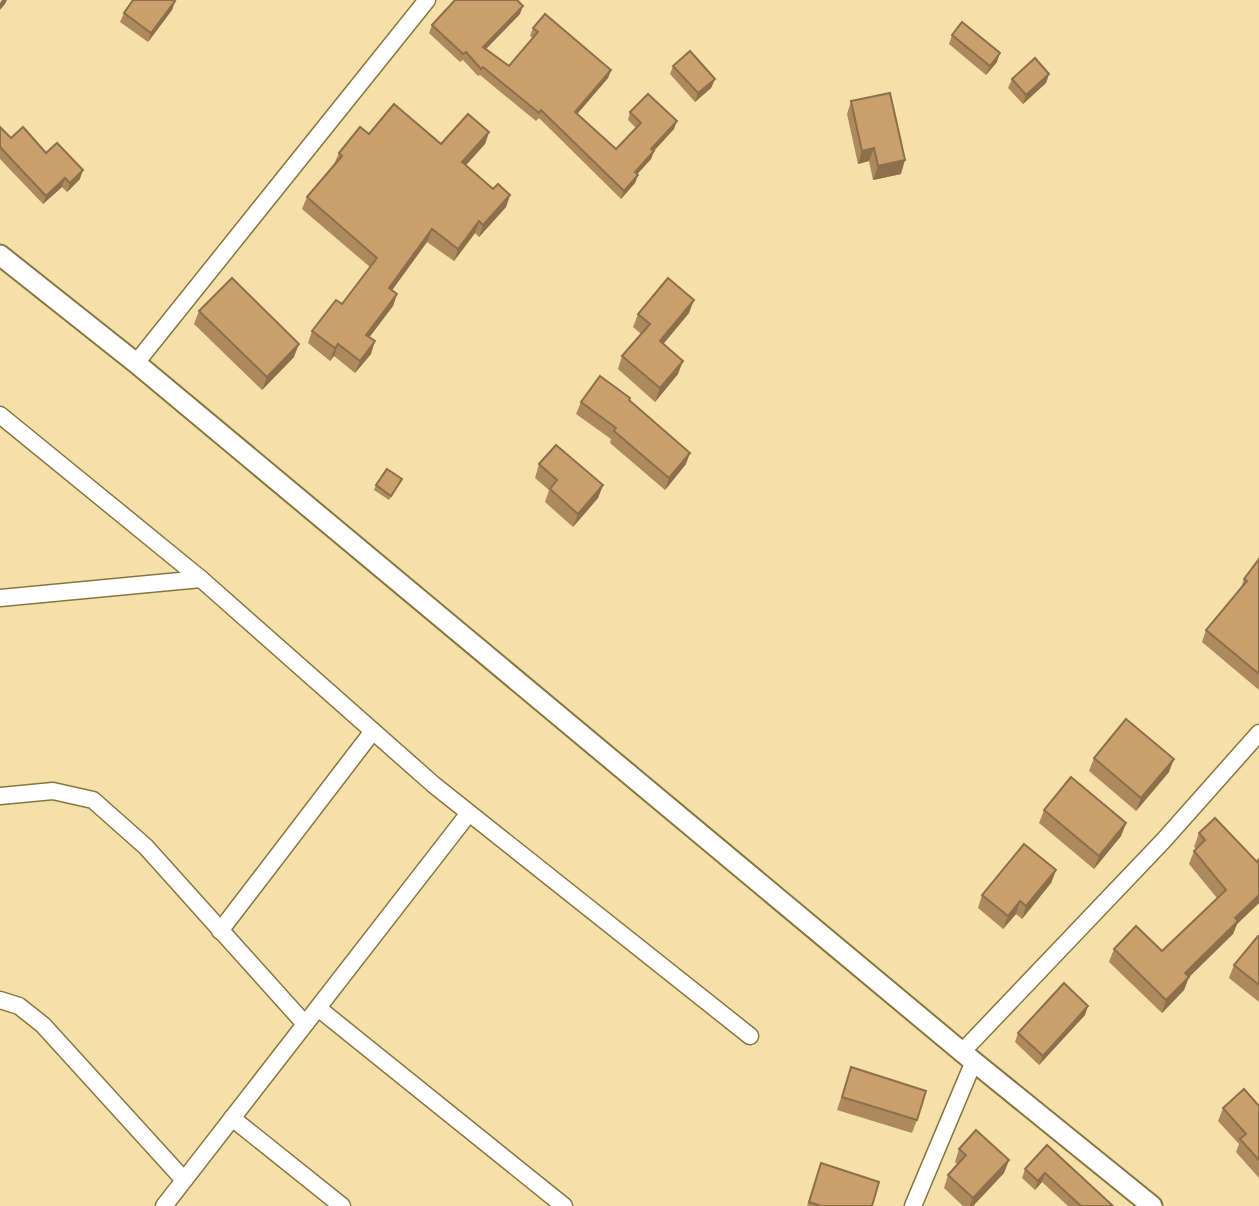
<svg xmlns="http://www.w3.org/2000/svg" width="1259" height="1206" viewBox="0 0 1259 1206" font-family="'Varela Round',sans-serif">
	<style>
		.lines { fill: none; stroke-linecap: round; stroke-linejoin: round }
		.minor-casing { stroke: #887641; stroke-width: 19 }
		.tertiary-casing { stroke: #887641; stroke-width: 23 }
		.minor { stroke: #fff; stroke-width: 16 }
		.tertiary { stroke: #fff; stroke-width: 19 }
		.wall { fill: #ad895d }
		.shaded-wall { fill: #8d6f4c }
		.building { fill: #c99f6c; stroke: #8d6f4c; stroke-width: 2 }
	</style>
	<rect width="100%" height="100%" fill="#f4e0a8"/>
	<g class="lines">
		<defs>
			<g id="minor">
				<polyline points="136,363 427,0"/>
				<polyline points="0,415 201,579 434,785 750,1036"/>
				<polyline points="0,598 201,579"/>
				<polyline points="0,796 53,791 93,800 146,847 305,1024"/>
				<polyline points="220,931 373,731"/>
				<polyline points="0,1000 19,1006 43,1025 184,1180"/>
				<polyline points="318,1008 564,1206"/>
				<polyline points="962,1052 1164,840 1259,733"/>
				<polyline points="232,1118 342,1206"/>
				<polyline points="164,1206 469,813"/>
				<polyline points="913,1206 974,1061"/>
			</g>
			<polyline id="tertiary" points="0,255 136,363 962,1052 1152,1206"/>
		</defs>
		<use href="#minor" class="minor-casing"/>
		<use href="#tertiary" class="tertiary-casing"/>
		<use href="#minor" class="minor"/>
		<use href="#tertiary" class="tertiary"/>
	</g>
	<g class="wall">
		<polygon points="175,1 172,10 148,42 120,22 124,13"/>
		<polygon points="520,14 486,49 509,66 533,38 530,36 533,28 611,70 608,78 577,114 616,149 636,128 628,120 630,112 674,129 654,151 651,159 637,174 638,175 635,183 621,199 539,118 536,121 480,75 478,76 463,60 460,62 429,33 432,25"/>
		<polygon points="952,35 997,62 986,75 949,44"/>
		<polygon points="673,66 715,79 711,88 695,102 670,74"/>
		<polygon points="1049,74 1046,83 1023,104 1008,88 1012,79"/>
		<polygon points="851,101 901,174 873,180 869,161 858,164 847,114"/>
		<polygon points="0,127 11,138 46,153 80,179 67,192 62,187 43,204 0,159"/>
		<polygon points="489,132 485,144 466,165 493,189 510,195 506,207 479,237 475,233 454,261 427,242 392,290 397,294 393,306 369,337 371,354 355,373 334,356 330,361 308,343 312,331 342,304 370,267 302,209 307,197 334,164 339,153 369,134 441,144"/>
		<polygon points="199,311 294,357 262,390 194,324"/>
		<polygon points="689,313 663,344 678,374 655,402 618,369 622,356 641,334 633,327 638,314"/>
		<polygon points="630,398 629,400 686,464 665,490 610,443 611,439 576,414 581,402"/>
		<polygon points="539,464 603,485 598,498 573,527 545,502 549,490 535,478"/>
		<polygon points="402,479 400,483 389,500 374,490 376,485"/>
		<polygon points="1259,559 1259,690 1202,642 1206,630 1241,588 1244,579"/>
		<polygon points="1094,758 1169,772 1136,811 1089,771"/>
		<polygon points="1044,810 1126,823 1121,836 1094,869 1039,823"/>
		<polygon points="1199,833 1257,862 1259,859 1259,903 1237,924 1233,934 1189,977 1184,990 1162,1013 1109,962 1114,949 1162,951 1217,898 1189,864 1194,851 1196,848 1194,847"/>
		<polygon points="1056,870 1051,883 1022,919 1016,914 1003,929 978,908 982,895"/>
		<polygon points="1259,937 1259,1002 1229,978 1234,965"/>
		<polygon points="1085,1015 1039,1065 1015,1042 1018,1033"/>
		<polygon points="851,1067 917,1120 912,1133 837,1110"/>
		<polygon points="1259,1106 1259,1178 1236,1152 1239,1144 1218,1121 1223,1108"/>
		<polygon points="1047,1145 1113,1206 1068,1206 1042,1182 1035,1190 1022,1178 1025,1169"/>
		<polygon points="959,1149 1009,1160 1004,1173 973,1206 963,1206 944,1188 948,1175 958,1165 955,1162"/>
		<polygon points="821,1163 872,1206 807,1206"/>
	</g>
	<g class="shaded-wall">
		<polygon points="2,0 7,0 5,4 0,10 0,3"/>
		<polygon points="175,1 172,10 148,42 151,33"/>
		<polygon points="523,6 520,14 480,55 483,47"/>
		<polygon points="1000,53 997,62 986,75 990,66"/>
		<polygon points="611,70 608,78 572,120 575,112"/>
		<polygon points="1049,74 1046,83 1023,104 1026,95"/>
		<polygon points="715,79 711,88 695,102 698,93"/>
		<polygon points="677,121 674,129 648,157 651,149"/>
		<polygon points="489,132 485,144 458,174 462,162"/>
		<polygon points="874,148 869,161 858,164 862,151"/>
		<polygon points="654,151 651,159 632,180 635,172"/>
		<polygon points="905,160 901,174 873,180 878,166"/>
		<polygon points="83,170 80,179 67,192 70,183"/>
		<polygon points="638,175 635,183 621,199 624,191"/>
		<polygon points="65,178 62,187 43,204 46,196"/>
		<polygon points="510,195 506,207 479,237 483,225"/>
		<polygon points="479,221 475,233 454,261 458,249"/>
		<polygon points="432,229 427,242 385,300 389,288"/>
		<polygon points="397,294 393,306 362,347 366,335"/>
		<polygon points="694,300 689,313 655,354 660,341"/>
		<polygon points="375,341 371,354 355,373 360,361"/>
		<polygon points="299,344 294,357 262,390 267,377"/>
		<polygon points="338,344 334,356 330,361 335,348"/>
		<polygon points="683,361 678,374 655,402 660,388"/>
		<polygon points="690,453 686,464 665,490 669,478"/>
		<polygon points="603,485 598,498 573,527 578,514"/>
		<polygon points="1174,759 1169,772 1136,811 1141,798"/>
		<polygon points="1126,823 1121,836 1094,869 1099,856"/>
		<polygon points="1056,870 1051,883 1022,919 1026,906"/>
		<polygon points="1259,895 1259,903 1237,924 1233,934 1189,977 1184,990 1162,1013 1166,1000 1185,973 1235,918"/>
		<polygon points="1020,901 1016,914 1003,929 1008,916"/>
		<polygon points="1088,1006 1085,1015 1039,1065 1043,1056"/>
		<polygon points="1009,1160 1004,1173 973,1206 970,1206 973,1198"/>
		<polygon points="1045,1173 1042,1182 1035,1190 1038,1181"/>
	</g>
	<g class="building">
		<polygon points="133,0 173,0 175,1 151,33 124,13"/>
		<polygon points="455,0 517,0 523,6 483,47 509,66 538,32 533,28 545,14 611,70 575,112 616,149 641,123 630,112 648,94 677,121 651,149 654,151 635,172 638,175 624,191 541,110 539,113 483,67 481,69 466,52 463,54 432,25"/>
		<polygon points="962,22 1000,53 990,66 952,35"/>
		<polygon points="690,51 715,79 698,93 673,66"/>
		<polygon points="1035,58 1049,74 1026,95 1012,79"/>
		<polygon points="890,93 905,160 878,166 874,148 862,151 851,101"/>
		<polygon points="394,104 441,144 468,114 489,132 462,162 493,189 498,184 510,195 483,225 479,221 458,249 432,229 389,288 397,294 366,335 375,341 360,361 338,344 335,348 312,331 336,300 342,304 377,258 307,197 342,156 339,153 360,127 369,134"/>
		<polygon points="0,127 11,138 23,127 46,153 57,143 83,170 70,183 65,178 46,196 0,147"/>
		<polygon points="232,278 299,344 267,377 199,311"/>
		<polygon points="668,278 694,300 660,341 683,361 660,388 622,356 650,324 638,314"/>
		<polygon points="600,376 630,398 629,400 690,453 669,478 614,431 616,428 581,402"/>
		<polygon points="556,445 603,485 578,514 550,489 557,480 539,464"/>
		<polygon points="387,469 402,479 391,496 376,485"/>
		<polygon points="1259,559 1259,674 1206,630 1247,581 1244,579"/>
		<polygon points="1126,719 1174,759 1141,798 1094,758"/>
		<polygon points="1071,777 1126,823 1099,856 1044,810"/>
		<polygon points="1215,818 1257,862 1259,859 1259,895 1235,918 1238,921 1185,973 1189,977 1166,1000 1114,949 1136,926 1162,951 1226,890 1194,851 1205,840 1199,833"/>
		<polygon points="1024,844 1056,870 1026,906 1020,901 1008,916 982,895"/>
		<polygon points="1258,936 1259,937 1259,985 1234,965"/>
		<polygon points="1064,983 1088,1006 1043,1056 1018,1033"/>
		<polygon points="851,1067 926,1091 917,1120 842,1097"/>
		<polygon points="1244,1089 1259,1106 1259,1160 1240,1139 1246,1134 1223,1108"/>
		<polygon points="976,1130 1009,1160 973,1198 948,1175 966,1155 959,1149"/>
		<polygon points="1047,1145 1113,1206 1081,1206 1045,1173 1038,1181 1025,1169"/>
		<polygon points="821,1163 879,1182 872,1206 821,1206 809,1202"/>
	</g>
</svg>
